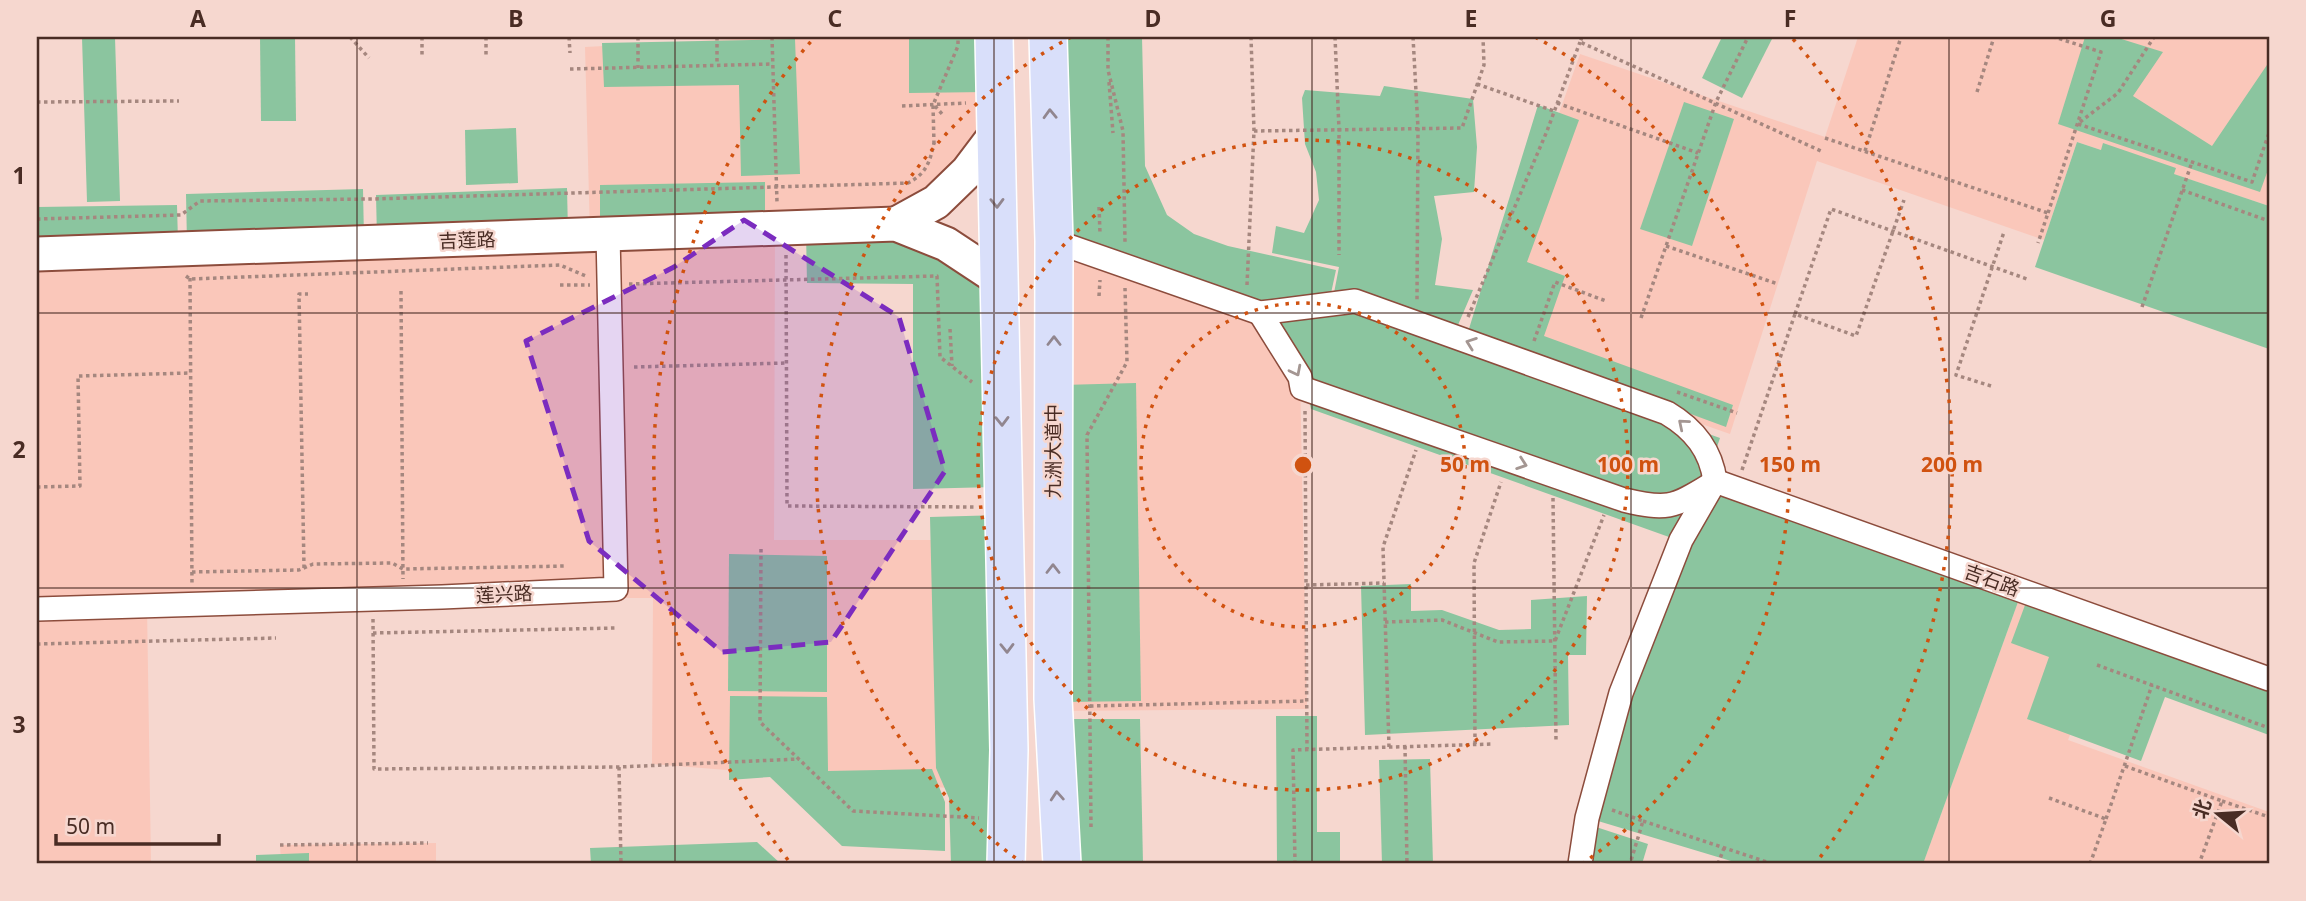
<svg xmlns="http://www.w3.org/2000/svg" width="2306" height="901" viewBox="0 0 2306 901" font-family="'Noto Sans','Noto Sans SC',sans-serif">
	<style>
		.built { fill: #fac7ba }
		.green { fill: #8bc59f }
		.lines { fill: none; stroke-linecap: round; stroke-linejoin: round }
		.minor-casing { stroke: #8c4c3c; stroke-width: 26 }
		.secondary-casing { stroke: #8c4c3c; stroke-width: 37 }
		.primary-casing { stroke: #fff; stroke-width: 40 }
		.path { stroke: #a5877f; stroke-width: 3.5; stroke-dasharray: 3.5 3.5; stroke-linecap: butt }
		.minor { stroke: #fff; stroke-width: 23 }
		.secondary { stroke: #fff; stroke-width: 33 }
		.primary { stroke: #d9dffa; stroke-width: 37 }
		.oneway { stroke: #91868f }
		.oneway2 { stroke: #a49692 }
		.marked { fill: #7b2cbf; fill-opacity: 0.2; stroke: #7b2cbf; stroke-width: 5; stroke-dasharray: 14 9; stroke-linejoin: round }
		.grid { fill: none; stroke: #492c24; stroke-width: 2; stroke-opacity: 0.55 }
		.ring { fill: none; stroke: #d05210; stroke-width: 3.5; stroke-dasharray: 3.5 7 }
		.labels { text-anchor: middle; stroke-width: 5; stroke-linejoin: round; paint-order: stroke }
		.street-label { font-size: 19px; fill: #492c24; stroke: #f6d7cf }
		.centre { fill: #d05210; stroke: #f6d7cf; stroke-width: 3.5 }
		.ring-label { font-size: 21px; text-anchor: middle; font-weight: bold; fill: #d05210; stroke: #f6d7cf; stroke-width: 5; stroke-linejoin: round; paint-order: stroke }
		.neatline { fill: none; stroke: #492c24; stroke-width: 2.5 }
		.grid-label { font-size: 23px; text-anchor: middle; font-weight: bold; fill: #492c24 }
	</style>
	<rect width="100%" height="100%" fill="#f6d7cf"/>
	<g class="built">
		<polygon points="773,37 993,37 995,134 935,202 775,229 774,540 1004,540 1010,793 652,764 653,598 399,598 147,606 151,864 37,864 37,254 590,235 585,47"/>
		<polygon points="1858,37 2269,37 2269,206 2077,142 2044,240 1817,161 1730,434 1477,345 1580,54 1825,137"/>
		<polygon points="1054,241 1260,313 1300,377 1307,709 1053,711"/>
		<polygon points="2022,591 2113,623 2068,740 2269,812 2269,864 1923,864"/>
		<polygon points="436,843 436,864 281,864 280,845"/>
	</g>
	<g class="green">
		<polygon points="82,37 115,37 120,201 87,202"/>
		<polygon points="260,37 295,37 296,121 261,121"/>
		<polygon points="909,37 985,37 986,92 909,93"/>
		<polygon points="1055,37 1142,37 1145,166 1167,215 1194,234 1228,246 1336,270 1330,298 1262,307 1061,234"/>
		<polygon points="1722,37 1773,37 1742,98 1702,78"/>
		<polygon points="2085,37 2115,37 2163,52 2133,96 2212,146 2269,62 2269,167 2260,192 2058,124"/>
		<polygon points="795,39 800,174 741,176 739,85 604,87 602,43"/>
		<polygon points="1384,86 1473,99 1477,147 1474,192 1434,196 1442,239 1435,285 1473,290 1455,332 1333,298 1339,267 1272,253 1276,226 1304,233 1319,200 1316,172 1305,144 1302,98 1305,90 1380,96"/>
		<polygon points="1684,102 1734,119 1692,246 1640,229"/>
		<polygon points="1538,105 1579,120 1527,262 1565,276 1544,336 1733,405 1726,427 1468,332"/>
		<polygon points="516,128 518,183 466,185 465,130"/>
		<polygon points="2077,142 2101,150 2103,143 2176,168 2174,174 2269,206 2269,349 2035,267"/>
		<polygon points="765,182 765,221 600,224 600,185"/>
		<polygon points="567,188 568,232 377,238 376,195"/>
		<polygon points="363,189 364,239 187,244 186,194"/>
		<polygon points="177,205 178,242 37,248 37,207"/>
		<polygon points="895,231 995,286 996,487 913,489 913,284 807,283 806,232"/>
		<polygon points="1356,308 1720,438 1706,479 1669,537 1311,409 1304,375 1272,318"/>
		<polygon points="1136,383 1141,701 1066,702 1062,385"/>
		<polygon points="1715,482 2022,591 1923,864 1741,864 1588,818 1621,693"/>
		<polygon points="1002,515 1011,864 951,864 949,798 936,768 930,517"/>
		<polygon points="729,554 827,556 827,692 728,691"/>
		<polygon points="1411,584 1411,611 1442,610 1499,630 1531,629 1531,600 1587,596 1586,655 1568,655 1569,725 1365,735 1361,586"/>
		<polygon points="2028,597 2269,685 2269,735 2165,697 2141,761 2027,719 2049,657 2011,643"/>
		<polygon points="730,696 827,697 828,771 932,769 945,802 945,851 842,846 770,777 729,780"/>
		<polygon points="1276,716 1317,716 1317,832 1340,832 1340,864 1277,864"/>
		<polygon points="1065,719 1140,719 1143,864 1066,864"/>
		<polygon points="1430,759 1433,864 1382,864 1379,760"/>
		<polygon points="1593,826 1648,844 1642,864 1587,864"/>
		<polygon points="757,842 781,864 591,864 590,848"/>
		<polygon points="309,853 309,864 256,864 256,855"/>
	</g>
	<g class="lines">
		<defs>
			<g id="minor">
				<path d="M1054 241 1260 313 1355 301 1667 413C1694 429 1711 450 1715 481L1681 540 1621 693 1587 818 1580 864"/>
				<path d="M1260 313 1300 377 1302 388 1624 500C1666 510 1673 508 1710 485"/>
				<polyline points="1715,481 2269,679"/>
				<polyline points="37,609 442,597 616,589 608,235"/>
			</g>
			<g id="secondary">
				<polyline points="896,224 936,202 968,171 996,134"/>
				<polyline points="37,254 896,224 946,244 999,279"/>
			</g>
			<g id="primary">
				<polyline points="994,37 1009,750 1006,864"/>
				<polyline points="1048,37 1054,241 1053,699 1062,864"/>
			</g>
		</defs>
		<use href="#minor" class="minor-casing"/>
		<use href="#secondary" class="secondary-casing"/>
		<use href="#primary" class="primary-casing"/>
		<g class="path">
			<polyline points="350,37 369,58"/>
			<polyline points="422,37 422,57"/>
			<polyline points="486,37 486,55"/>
			<polyline points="569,37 570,53"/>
			<polyline points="638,37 638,68"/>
			<polyline points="717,37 717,65"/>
			<polyline points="772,37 777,202"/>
			<polyline points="1108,37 1108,70 1123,131 1125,242"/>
			<polyline points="1335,37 1339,129 1339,255"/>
			<polyline points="1413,37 1418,128 1417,301"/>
			<polyline points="1582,37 1580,42 1821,151"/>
			<polyline points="570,69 773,64"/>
			<polyline points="1109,82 1113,133"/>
			<polyline points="1477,84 1554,111"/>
			<polyline points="1977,92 1994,37"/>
			<polyline points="37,102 179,101"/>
			<polyline points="1557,103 1698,153"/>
			<polyline points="902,106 966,103"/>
			<polyline points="935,106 943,115"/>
			<polyline points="2080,122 2118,93 2154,37"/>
			<polyline points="2078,124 2252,182 2269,133"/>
			<polyline points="1254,131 1462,128 1484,65 1483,37"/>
			<polyline points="1825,138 2048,213 2038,243"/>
			<polyline points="934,144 933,105 958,46 958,37"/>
			<polyline points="1865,151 1901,37"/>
			<polyline points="2182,190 2269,221"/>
			<polyline points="1099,207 1100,233"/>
			<polyline points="2048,213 2101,52 2054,37"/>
			<path d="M37 219 181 215 200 201 372 199 908 183C926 174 930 162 934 143"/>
			<polyline points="1666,246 1778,284"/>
			<polyline points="786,255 787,506 977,507"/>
			<polyline points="186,276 190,279 560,265 588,277"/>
			<polyline points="190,278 192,585"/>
			<polyline points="629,284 937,276 940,357 972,382"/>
			<polyline points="560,285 590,285"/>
			<polyline points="1247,285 1254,131 1251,37"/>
			<polyline points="401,291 403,579"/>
			<polyline points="1099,296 1100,280"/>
			<polyline points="2142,307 2192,162"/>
			<polyline points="1795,314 1831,209 2027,279"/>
			<polyline points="1468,317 1547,131 1580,42"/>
			<polyline points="1641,318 1716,102 1748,37"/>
			<polyline points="950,329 952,366"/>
			<polyline points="1534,341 1555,282 1606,301"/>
			<polyline points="634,367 787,363"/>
			<polyline points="1991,386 1956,375 2004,232"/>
			<polyline points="1677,392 1737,413"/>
			<polyline points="1305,411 1307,749"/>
			<polyline points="1742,470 1795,314 1856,336 1904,200"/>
			<polyline points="37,487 80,486 78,376 191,373"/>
			<polyline points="1553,498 1556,741"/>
			<polyline points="761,549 760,722 853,811 979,818"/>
			<polyline points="304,568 299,294 308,294"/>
			<polyline points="192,572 299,570 313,564 392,563 403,569 567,566"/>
			<polyline points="1306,585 1384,583"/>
			<polyline points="373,619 374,769 619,767 799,759"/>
			<polyline points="1385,622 1442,620 1498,642 1555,641 1604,515"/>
			<polyline points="373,633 617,628"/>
			<polyline points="37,644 276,638"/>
			<polyline points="2097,665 2269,728"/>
			<polyline points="1090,706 1307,701"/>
			<polyline points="1475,744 1474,563 1501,482"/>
			<polyline points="1405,746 1407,864"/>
			<polyline points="1389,747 1383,547 1416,450"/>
			<polyline points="2125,766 2222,801 2199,864"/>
			<polyline points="619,767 621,864"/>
			<polyline points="2049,798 2106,819 2090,864"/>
			<polyline points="2222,801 2269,817"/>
			<polyline points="1612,810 1643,821 1630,864"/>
			<polyline points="2106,819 2152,685"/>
			<polyline points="1643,821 1773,864"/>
			<polyline points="1091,827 1087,435 1127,362 1125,288"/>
			<polyline points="280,845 428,843"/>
			<polyline points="1295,864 1293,750 1493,744"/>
			<polyline points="1718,864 1724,848"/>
		</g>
		<use href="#minor" class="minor"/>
		<use href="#secondary" class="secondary"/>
		<use href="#primary" class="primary"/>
	</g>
	<defs><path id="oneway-chevron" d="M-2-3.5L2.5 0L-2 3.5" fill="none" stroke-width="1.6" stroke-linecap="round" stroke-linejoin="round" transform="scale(1.75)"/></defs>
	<g class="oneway">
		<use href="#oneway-chevron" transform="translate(1050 114) rotate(-92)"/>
		<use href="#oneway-chevron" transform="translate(997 203) rotate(89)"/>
		<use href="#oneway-chevron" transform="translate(1054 341) rotate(-90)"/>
		<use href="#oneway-chevron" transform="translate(1002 421) rotate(89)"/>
		<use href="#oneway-chevron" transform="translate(1053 569) rotate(-90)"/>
		<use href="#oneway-chevron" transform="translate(1007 648) rotate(89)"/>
		<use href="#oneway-chevron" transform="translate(1057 796) rotate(-94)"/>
	</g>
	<g class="oneway2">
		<use href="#oneway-chevron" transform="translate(1471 343) rotate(-160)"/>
		<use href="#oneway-chevron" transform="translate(1296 371) rotate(63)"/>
		<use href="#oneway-chevron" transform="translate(1683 424) rotate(-140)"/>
		<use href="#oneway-chevron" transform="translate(1522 464) rotate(19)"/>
	</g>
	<path class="marked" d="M744 220 899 317 945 471 831 642 722 652 589 541 526 341 674 267Z"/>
	<path class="grid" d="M357 37V864M675 37V864M994 37V864M1312 37V864M1631 37V864M1949 37V864M37 313H2269M37 588H2269"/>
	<g class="ring">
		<circle cx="1303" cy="465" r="162"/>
		<circle cx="1303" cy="465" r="325"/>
		<path d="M1024 864A487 487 0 0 1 1071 37M1535 37A487 487 0 0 1 1582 864"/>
		<path d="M788 860A649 649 0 0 1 813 39M1793 39A649 649 0 0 1 1818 860"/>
	</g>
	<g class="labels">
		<g class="street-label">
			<text transform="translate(467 240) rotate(-2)" y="7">吉莲路</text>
			<text transform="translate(1053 451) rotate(-90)" y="7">九洲大道中</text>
			<text transform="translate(1992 580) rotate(20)" y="7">吉石路</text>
			<text transform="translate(504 594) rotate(-3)" y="7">莲兴路</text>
		</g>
	</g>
	<circle cx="1303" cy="465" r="10" class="centre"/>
	<g class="ring-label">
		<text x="1465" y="472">50 m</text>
		<text x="1628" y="472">100 m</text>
		<text x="1790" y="472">150 m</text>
		<text x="1952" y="472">200 m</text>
	</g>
	<rect width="2306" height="901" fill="none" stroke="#f6d7cf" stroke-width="77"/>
	<g transform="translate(2218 814) rotate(288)" stroke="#f6d7cf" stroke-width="5" paint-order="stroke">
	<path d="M0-5L12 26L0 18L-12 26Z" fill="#492c24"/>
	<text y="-10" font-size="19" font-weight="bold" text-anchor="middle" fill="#492c24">北</text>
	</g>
	<path d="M56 834v10h163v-10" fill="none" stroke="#492c24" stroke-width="3.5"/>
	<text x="66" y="834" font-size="21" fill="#492c24" stroke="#f6d7cf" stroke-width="5" paint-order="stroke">50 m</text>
	<rect x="38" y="38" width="2230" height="824" class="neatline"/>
	<g class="grid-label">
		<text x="198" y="27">A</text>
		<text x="516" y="27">B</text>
		<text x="835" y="27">C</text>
		<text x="1153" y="27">D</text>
		<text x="1471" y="27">E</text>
		<text x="1790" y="27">F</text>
		<text x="2108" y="27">G</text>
		<text x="19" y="184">1</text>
		<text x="19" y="458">2</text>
		<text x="19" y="733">3</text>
	</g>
</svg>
